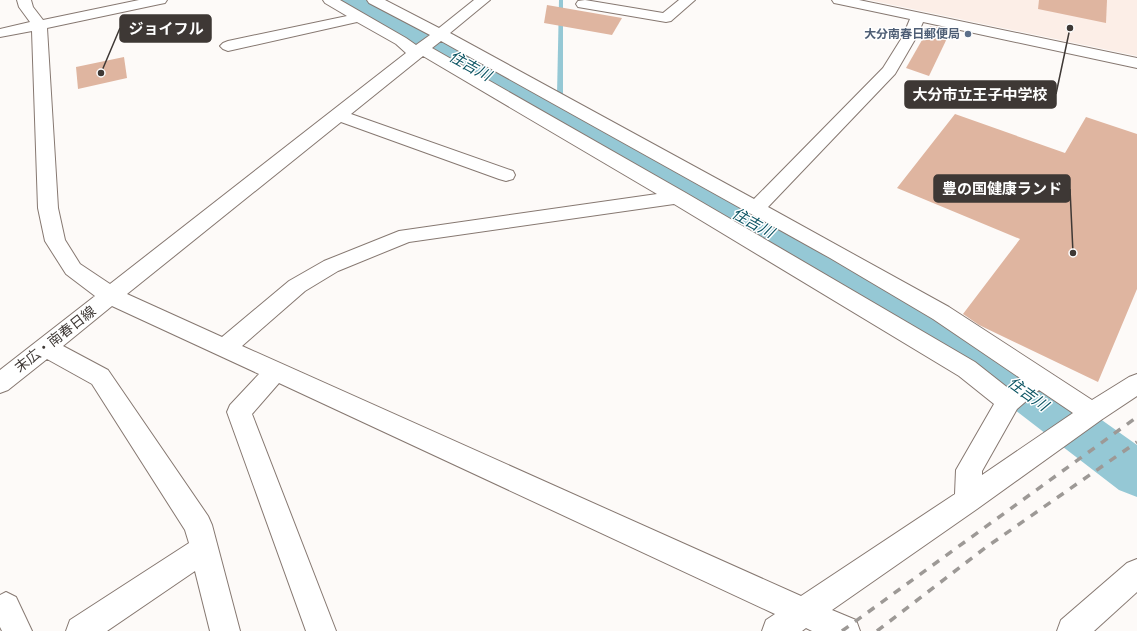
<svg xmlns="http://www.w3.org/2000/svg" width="1137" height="631" viewBox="0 0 1137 631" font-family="Roboto,'Noto Sans JP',sans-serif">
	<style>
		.built { fill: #fceee7 }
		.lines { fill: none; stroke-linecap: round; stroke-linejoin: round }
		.stream { fill: #95c8d5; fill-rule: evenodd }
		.river { fill: #95c8d5; fill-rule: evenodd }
		.building { fill: #dfb5a0 }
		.minor-casing { stroke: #867871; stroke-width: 2 }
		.minor { fill: #fff; fill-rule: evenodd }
		.rail { stroke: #9d9996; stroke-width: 3.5; stroke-dasharray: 8 8; stroke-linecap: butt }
		.service-dot { fill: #5c6f8a; stroke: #fff; stroke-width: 1.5 }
		.labels { text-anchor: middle; stroke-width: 3; stroke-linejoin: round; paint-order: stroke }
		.far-service-label { font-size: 12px; font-weight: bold; fill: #4e5e75; stroke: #fff; text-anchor: end }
		.street-label { font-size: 14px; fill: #3e3835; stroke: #fff }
		.water-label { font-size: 15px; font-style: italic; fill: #0a5362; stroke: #fff }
		.leader { fill: none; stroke: #3e3835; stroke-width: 1.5 }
		.callout-dot { fill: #3e3835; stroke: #fff; stroke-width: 1.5 }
		.callout { fill: #3e3835; stroke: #3e3835; stroke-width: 1.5 }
		.callout-label { font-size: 15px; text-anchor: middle; font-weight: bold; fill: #fff }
	</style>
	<rect width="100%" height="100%" fill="#fdfaf8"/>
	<polygon class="built" points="869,0 1137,0 1137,56"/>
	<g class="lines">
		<polygon class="stream" points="559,0 563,0 563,95 560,97 557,95"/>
		<polygon class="river" points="337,0 372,0 873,270 1003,350 1137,445 1137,497 1119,490 971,376 843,292 571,134 341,6"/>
	</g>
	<g class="building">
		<polygon points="1039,0 1107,0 1106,23 1038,9"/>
		<polygon points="547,5 622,18 612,35 544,23"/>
		<polygon points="930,26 951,30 929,76 906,68"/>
		<polygon points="124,57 127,78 78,89 76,67"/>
		<polygon points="955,114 1065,153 1086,117 1137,134 1137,289 1098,382 979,325 963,314 1020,239 897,188"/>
	</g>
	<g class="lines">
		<defs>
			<g id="minor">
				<path d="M17 0H31L33 7 43 20 139 0H167L165 3 160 4 47 28 58 208 65 240 80 264 110 284 406 53 396 44 357 22 228 51 223 49 220 46 223 43 228 41 347 16 325 3 323 0H340L406 38 416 45 430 35 369 3 367 0H385L439 28 474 0H490L450 33 754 199 883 68 903 36 910 19 839 4 834 3 832 0H859L1137 58V68L923 22 917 36 895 74 768 207 949 307 1092 400 1129 377 1137 374V396L1101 420 977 509 832 610 856 620 860 631H812L806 628 802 631H762L766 620 775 614 279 383 252 414 336 631H306L227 412 230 405 259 374 112 306 63 346 108 370 208 516 212 525 240 631H210L195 571 107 631H66L70 620 189 543 185 530 92 384 47 359 8 390 0 393V370L95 296 66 274 45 241 38 208 32 31 0 37V29L30 22 19 7ZM441 41 830 258 933 319 1020 378 1008 388 975 362 686 193 432 48ZM423 56 657 194 399 231 324 261 289 281 222 337 127 294 341 122 499 179 506 181 513 179 515 175 513 171 351 114ZM674 204 959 376 994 404 956 470 955 494 801 596 242 346 305 291 338 271 409 242ZM1039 390 1073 413 982 475V471L1017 409Z"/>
				<polygon points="585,0 663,13 679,0 695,0 671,21 666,22 578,7 576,4 578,1"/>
				<polygon points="1137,559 1137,592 1094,631 1057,631 1061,620 1127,563"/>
				<polygon points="6,592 16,597 32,631 2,631 0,627 0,595"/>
			</g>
		</defs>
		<use href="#minor" class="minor-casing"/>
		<use href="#minor" class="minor"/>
		<g class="rail">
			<polyline points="842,631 1137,417"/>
			<polyline points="877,631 985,548 1137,442"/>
		</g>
	</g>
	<circle class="service-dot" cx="968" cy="34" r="4"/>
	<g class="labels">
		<g class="far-service-label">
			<text x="960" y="38">大分南春日郵便局</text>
		</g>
		<g class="street-label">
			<text transform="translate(55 339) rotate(-38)" y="5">末広・南春日線</text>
		</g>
		<g class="water-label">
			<text transform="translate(470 66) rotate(29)" y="5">住吉川</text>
			<text transform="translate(753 223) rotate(29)" y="5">住吉川</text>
			<text transform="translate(1028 394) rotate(36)" y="5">住吉川</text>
		</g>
	</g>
	<path class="leader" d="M101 73L120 28M1070 28L1056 94M1073 253L1070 189"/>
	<g class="callout-dot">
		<circle cx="101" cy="73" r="4"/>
		<circle cx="1070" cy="28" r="4"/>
		<circle cx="1073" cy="253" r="4"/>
	</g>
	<g class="callout">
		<rect x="120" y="15" width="91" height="27" rx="4"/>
		<rect x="905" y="81" width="151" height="27" rx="4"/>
		<rect x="934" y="175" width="136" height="27" rx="4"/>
	</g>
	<g class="callout-label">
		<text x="166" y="34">ジョイフル</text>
		<text x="980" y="100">大分市立王子中学校</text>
		<text x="1002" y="194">豊の国健康ランド</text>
	</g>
</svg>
